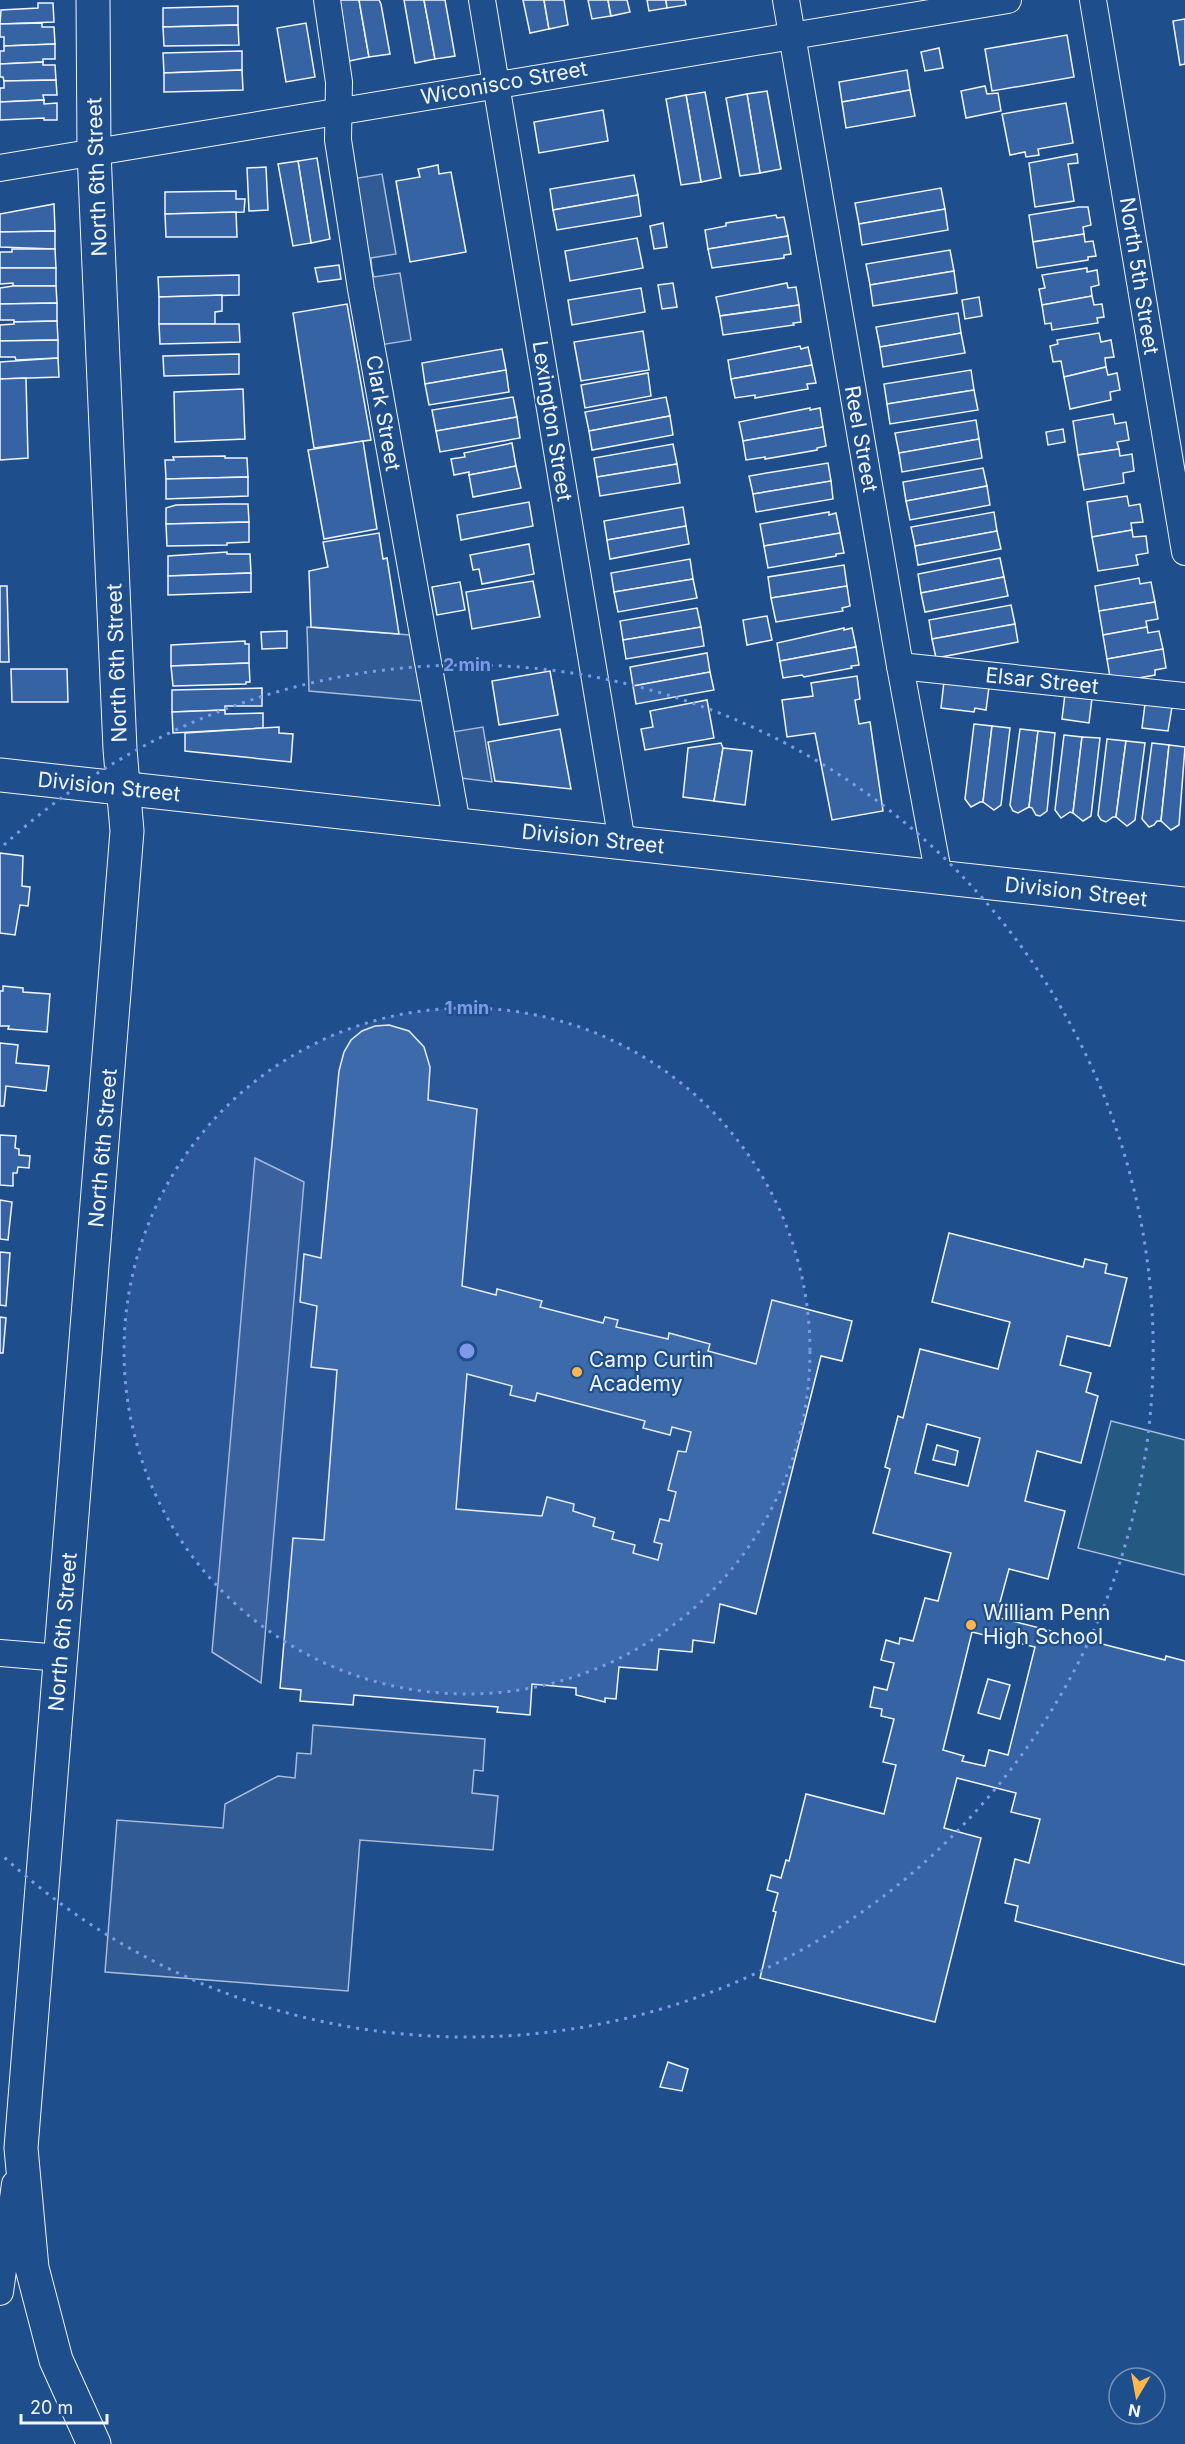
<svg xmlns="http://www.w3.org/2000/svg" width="1185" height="2444" viewBox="0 0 1185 2444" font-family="Inter,sans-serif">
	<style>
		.green { fill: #245a82; stroke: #a8bbd7; stroke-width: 1.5 }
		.parking { fill: #305b95; stroke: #a8bbd7; stroke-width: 1.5 }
		.building { fill: #3563a3; stroke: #f2f6ff; stroke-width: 1.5; fill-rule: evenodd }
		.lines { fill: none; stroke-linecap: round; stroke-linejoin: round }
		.street-casing { stroke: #f2f6ff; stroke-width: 28 }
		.secondary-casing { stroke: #f2f6ff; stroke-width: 35 }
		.street { stroke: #1f4e8c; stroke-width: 26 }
		.secondary { stroke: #1f4e8c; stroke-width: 33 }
		.ring { fill: none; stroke: #7d9aea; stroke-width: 3; stroke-dasharray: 3 6 }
		.poi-dot { fill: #ffb74d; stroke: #1f4e8c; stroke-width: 2 }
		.labels { text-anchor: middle; stroke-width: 4.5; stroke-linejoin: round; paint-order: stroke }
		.street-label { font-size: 21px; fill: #f2f6ff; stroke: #1f4e8c }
		.poi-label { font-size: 21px; fill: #f2f6ff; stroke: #1f4e8c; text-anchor: start }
		.centre { fill: #7d9aea; stroke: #1f4e8c; stroke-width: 3 }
		.ring-label { font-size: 18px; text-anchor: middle; font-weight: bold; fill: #7d9aea; stroke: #1f4e8c; stroke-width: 4.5; stroke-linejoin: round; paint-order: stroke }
	</style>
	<rect width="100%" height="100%" fill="#1f4e8c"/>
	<polygon class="green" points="1111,1421 1185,1440 1185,1575 1078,1548"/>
	<g class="parking">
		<polygon points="382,174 396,254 371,258 372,270 374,277 400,273 411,340 374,346 346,180"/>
		<polygon points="307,627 410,635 422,701 309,691"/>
		<polygon points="483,727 492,782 461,778 452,732"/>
		<polygon points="255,1158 304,1182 261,1683 212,1652"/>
		<polygon points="313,1725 485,1739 483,1771 474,1770 472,1793 498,1796 493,1850 360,1840 348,1991 105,1972 117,1820 223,1828 225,1804 278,1776 295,1778 297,1753 311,1754"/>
	</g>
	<g class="building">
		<polygon points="340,0 359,0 369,57 349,61"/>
		<polygon points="359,0 379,0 381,4 390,54 369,57"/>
		<polygon points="404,0 424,0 435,59 415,63"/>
		<polygon points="424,0 445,0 455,56 435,59"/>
		<polygon points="523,0 544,0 549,29 530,33"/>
		<polygon points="544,0 564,0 568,25 549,29"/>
		<polygon points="588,0 608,0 611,16 592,19"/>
		<polygon points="608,0 627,0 630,12 611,16"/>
		<polygon points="647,0 666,0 667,8 649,11"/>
		<polygon points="666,0 685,0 686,5 667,8"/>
		<polygon points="38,3 53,3 54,22 0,24 1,10 38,8"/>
		<polygon points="238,6 238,25 163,27 163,8"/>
		<polygon points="1185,19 1185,64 1180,65 1173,21"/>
		<polygon points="42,23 42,27 54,27 55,44 4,46 4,37 0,37 0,24"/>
		<polygon points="306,23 315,77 286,82 277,28"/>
		<polygon points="238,25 239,45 164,46 163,27"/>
		<polygon points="1067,35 1074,77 992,91 985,49"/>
		<polygon points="55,44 55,59 43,59 43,62 0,64 0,51 4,51 4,46"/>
		<polygon points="939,48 943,68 925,71 921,52"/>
		<polygon points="242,51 242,70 164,73 163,53"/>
		<polygon points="43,62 43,65 55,65 56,80 4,81 3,77 0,77 0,64"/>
		<polygon points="242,70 243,90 164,92 164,73"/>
		<polygon points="907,70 910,90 842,102 839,82"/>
		<polygon points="56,80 57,95 43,95 44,100 0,102 0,88 4,88 4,81"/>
		<polygon points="985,86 987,94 998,93 1001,111 966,118 961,91"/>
		<polygon points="910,90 915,116 846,128 842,102"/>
		<polygon points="767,91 781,169 760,173 747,94"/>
		<polygon points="705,92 721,178 701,182 686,95"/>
		<polygon points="747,94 760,173 740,176 726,98"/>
		<polygon points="686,95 701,182 681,185 666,99"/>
		<polygon points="44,100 44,104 57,103 57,120 44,120 44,118 0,120 0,102"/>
		<polygon points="1066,103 1073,143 1038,149 1039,155 1026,157 1025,152 1010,155 1002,114"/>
		<polygon points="603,110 608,141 539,153 534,122"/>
		<polygon points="1077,154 1078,163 1068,164 1074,201 1035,207 1029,163"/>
		<polygon points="317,158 330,239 311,243 298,161"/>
		<polygon points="298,161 311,243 293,246 278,164"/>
		<polygon points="438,165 439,174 451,172 466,252 410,262 396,181 420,177 418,169"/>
		<polygon points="266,167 268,210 249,211 247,168"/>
		<polygon points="634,175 638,195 553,210 550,189"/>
		<polygon points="941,188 945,209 859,224 855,203"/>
		<polygon points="236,191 236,199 245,199 244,212 165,214 165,192"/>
		<polygon points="638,195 641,216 557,230 553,210"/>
		<polygon points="54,204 55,231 0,232 0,214"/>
		<polygon points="1079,207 1088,207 1091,225 1083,227 1084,234 1033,242 1029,215"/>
		<polygon points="945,209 948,230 862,245 859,224"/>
		<polygon points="236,212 237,237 166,237 165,214"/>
		<polygon points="776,215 777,218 784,217 788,236 708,249 705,230 726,226 726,223"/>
		<polygon points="663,223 667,247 654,249 650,226"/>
		<polygon points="55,231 55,249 0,247 0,232"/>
		<polygon points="1084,234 1085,242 1093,241 1096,256 1088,257 1088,260 1037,268 1033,242"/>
		<polygon points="788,236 791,254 784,255 784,258 712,268 708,249"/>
		<polygon points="637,238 643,268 570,281 565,251"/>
		<polygon points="12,249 55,249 56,268 0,268 0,252 12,252"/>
		<polygon points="950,250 954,271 870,285 866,264"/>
		<polygon points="339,265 341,279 318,282 315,268"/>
		<polygon points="0,268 56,268 56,286 13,286 13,283 0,284"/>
		<polygon points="1087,268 1087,272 1097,270 1099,285 1091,287 1092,296 1042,305 1039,289 1045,288 1042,275"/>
		<polygon points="954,271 957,293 873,306 870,285"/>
		<polygon points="239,275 239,295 159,297 158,277"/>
		<polygon points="673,283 677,307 662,309 658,285"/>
		<polygon points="787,283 788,288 796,287 799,305 720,316 716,297"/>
		<polygon points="13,286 56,286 57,303 0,304 0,288"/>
		<polygon points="641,288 645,312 572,325 568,300"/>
		<polygon points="222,295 222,311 215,312 215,324 159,324 159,297"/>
		<polygon points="1092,296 1094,305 1102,304 1104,317 1097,318 1098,323 1052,330 1051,323 1045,324 1042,305"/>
		<polygon points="979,297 982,316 965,319 962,300"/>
		<polygon points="57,303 57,321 14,322 14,320 0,320 0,304"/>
		<polygon points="347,304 371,440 314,448 293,313"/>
		<polygon points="799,305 801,322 793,323 794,325 723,335 720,316"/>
		<polygon points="958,313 961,333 880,347 876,327"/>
		<polygon points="57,321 58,340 0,341 0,325 14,324 14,322"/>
		<polygon points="159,324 239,324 240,342 160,344"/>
		<polygon points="643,331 649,370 581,381 574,342"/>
		<polygon points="961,333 965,353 883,367 880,347"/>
		<polygon points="1099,333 1101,342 1111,340 1114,357 1105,358 1106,367 1064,377 1061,361 1053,362 1050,346 1058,344 1057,340"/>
		<polygon points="58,340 58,358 16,360 15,357 0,357 0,341"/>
		<polygon points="800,346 801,349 808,347 812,365 731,379 728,360"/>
		<polygon points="502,349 506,370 425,384 422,363"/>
		<polygon points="239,354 239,374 164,376 163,356"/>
		<polygon points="58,358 59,377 0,379 0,362"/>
		<polygon points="812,365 816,383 807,384 808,389 755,398 755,395 735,398 731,379"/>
		<polygon points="1106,367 1108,375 1117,373 1120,390 1110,392 1111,400 1070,409 1064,377"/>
		<polygon points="506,370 509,392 429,405 425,384"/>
		<polygon points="971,370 974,390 887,404 884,384"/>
		<polygon points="648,373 651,396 585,408 581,385"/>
		<polygon points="26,378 28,458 0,460 0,379"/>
		<polygon points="243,389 245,439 175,442 174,392"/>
		<polygon points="974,390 978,410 890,424 887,404"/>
		<polygon points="513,397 517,417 436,431 432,410"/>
		<polygon points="666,397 670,416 589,431 585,412"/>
		<polygon points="810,408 810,410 820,408 823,427 743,441 739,422"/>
		<polygon points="1113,414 1115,424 1126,422 1129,440 1117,442 1119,449 1078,455 1073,421"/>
		<polygon points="670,416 673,435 592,450 589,431"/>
		<polygon points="517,417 520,438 440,452 436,431"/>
		<polygon points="976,420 979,439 899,453 895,433"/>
		<polygon points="823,427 826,446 817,448 817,450 765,459 765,457 746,460 743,441"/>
		<polygon points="1063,429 1065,442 1048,445 1046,432"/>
		<polygon points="979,439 982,458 902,472 899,453"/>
		<polygon points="363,441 377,529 324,539 308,450"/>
		<polygon points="512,443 516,466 469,475 469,472 454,475 451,459 465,457 464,453"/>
		<polygon points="673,444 677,464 597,477 594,458"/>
		<polygon points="1119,449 1120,456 1132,454 1134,471 1123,473 1124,483 1084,490 1078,455"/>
		<polygon points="225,456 225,458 247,458 248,477 166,479 165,460 174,460 173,457"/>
		<polygon points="828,463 831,481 753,494 749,476"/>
		<polygon points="677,464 680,483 600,496 597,477"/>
		<polygon points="516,466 521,488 473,497 469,475"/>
		<polygon points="983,468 987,486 906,501 903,482"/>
		<polygon points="248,477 248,496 166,499 166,479"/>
		<polygon points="831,481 833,499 756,512 753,494"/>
		<polygon points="987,486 990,505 910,520 906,501"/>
		<polygon points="1127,496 1129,506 1140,504 1143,522 1131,523 1132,530 1092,537 1087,502"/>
		<polygon points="529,502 533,526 461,540 457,515"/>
		<polygon points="225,504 248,504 249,522 166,524 166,508 176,505"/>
		<polygon points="683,507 686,526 607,540 604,521"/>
		<polygon points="829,512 829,515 836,513 840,533 764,546 760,524"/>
		<polygon points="994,512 997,531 915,546 911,527"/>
		<polygon points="249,522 249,542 227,543 227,545 167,546 166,524"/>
		<polygon points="686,526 689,544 610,559 607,540"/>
		<polygon points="1132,530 1133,537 1146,536 1148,553 1136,555 1138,565 1098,571 1092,537"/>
		<polygon points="997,531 1001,549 918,565 915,546"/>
		<polygon points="379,533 383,559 387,558 399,634 311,627 309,571 328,567 323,542"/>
		<polygon points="840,533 844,553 836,554 836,556 768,568 764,546"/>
		<polygon points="529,544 534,574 482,584 479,569 473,570 470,555"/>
		<polygon points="227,552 227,554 250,554 251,573 168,576 168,556"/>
		<polygon points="1000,558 1004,577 921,593 918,574"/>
		<polygon points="690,559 693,579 614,592 611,573"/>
		<polygon points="844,565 847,586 771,598 768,577"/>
		<polygon points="251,573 251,592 168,595 168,576"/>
		<polygon points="1004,577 1008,596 925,612 921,593"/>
		<polygon points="1139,578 1140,584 1151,582 1155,602 1099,611 1095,586"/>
		<polygon points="693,579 697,598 618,612 614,592"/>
		<polygon points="533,581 540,617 472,629 466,592"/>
		<polygon points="460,582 465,610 437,615 432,587"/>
		<polygon points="0,586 7,586 9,662 0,662"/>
		<polygon points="847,586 850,606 842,608 843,611 776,622 771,598"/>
		<polygon points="1155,602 1158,619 1146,621 1147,627 1103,635 1099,611"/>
		<polygon points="1011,605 1015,624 932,639 929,620"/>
		<polygon points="697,608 701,627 623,640 620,621"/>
		<polygon points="767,616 772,640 747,645 743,620"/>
		<polygon points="1015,624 1018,642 936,658 932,639"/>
		<polygon points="701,627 704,646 626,659 623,640"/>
		<polygon points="1147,627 1148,633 1159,631 1163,649 1107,659 1103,635"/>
		<polygon points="844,628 844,630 852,628 856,647 780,661 777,643"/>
		<polygon points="287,631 287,648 262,649 261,632"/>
		<polygon points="245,641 245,644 249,644 249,663 171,666 171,645"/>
		<polygon points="856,647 859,665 851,666 852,668 804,677 802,675 783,678 780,661"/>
		<polygon points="1163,649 1166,668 1155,670 1155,675 1111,683 1107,659"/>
		<polygon points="707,653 710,672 633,686 630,667"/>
		<polygon points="249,663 250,682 246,682 246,684 173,686 171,666"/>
		<polygon points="11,669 67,669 68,702 12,702"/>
		<polygon points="550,671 558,715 499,725 492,681"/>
		<polygon points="710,672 714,690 636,704 633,686"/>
		<polygon points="857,676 860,699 855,700 859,724 870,722 883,811 832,820 815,733 787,737 782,700 813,696 811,683"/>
		<polygon points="944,681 989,687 986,710 975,708 974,712 941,708"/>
		<polygon points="262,688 262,706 225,706 225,710 172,712 172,690"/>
		<polygon points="1065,694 1092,698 1089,723 1062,719"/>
		<polygon points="707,700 714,738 645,750 641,729 653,727 650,711"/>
		<polygon points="1145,704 1172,707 1168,731 1142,728"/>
		<polygon points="225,710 225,714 263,713 263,728 173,733 172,712"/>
		<polygon points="974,724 992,726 983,802 980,802 971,807 965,799"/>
		<polygon points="992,726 1010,728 1001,805 994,810 983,802"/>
		<polygon points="279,727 279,733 293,734 291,762 185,751 185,733"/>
		<polygon points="560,729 571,789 495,781 488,742"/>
		<polygon points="1020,729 1038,731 1029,807 1018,813 1013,811 1010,805"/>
		<polygon points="1038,731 1055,733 1047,811 1040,816 1036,815 1032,808 1029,807"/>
		<polygon points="1064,735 1082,737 1073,813 1070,812 1061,818 1055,810"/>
		<polygon points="1082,737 1100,738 1091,816 1083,821 1073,813"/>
		<polygon points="1107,739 1126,741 1116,817 1113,817 1106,822 1101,820 1098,815"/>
		<polygon points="1126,741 1145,743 1135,820 1127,826 1116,817"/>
		<polygon points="721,743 723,748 714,801 683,797 688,748"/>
		<polygon points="1152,743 1169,745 1161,821 1157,821 1154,825 1149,827 1142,819"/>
		<polygon points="1169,745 1185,747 1179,825 1171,830 1161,821"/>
		<polygon points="723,748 752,751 745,805 714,801"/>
		<polygon points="0,853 23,856 22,886 30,887 28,906 20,905 15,935 0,933"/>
		<polygon points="3,986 23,988 23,992 50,994 47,1032 8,1029 9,1026 0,1026 0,991 3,991"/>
		<path d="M389 1025 409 1031 424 1047 430 1067 428 1100 477 1109 462 1286 496 1295 497 1289 542 1301 540 1307 603 1323 605 1317 618 1320 616 1327 668 1339 669 1333 710 1344 708 1351 756 1364 772 1300 852 1321 842 1361 821 1356 756 1614 720 1604 714 1643 693 1640 692 1652 659 1649 657 1670 619 1667 616 1699 605 1698V1702L576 1695V1688L532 1684 530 1715 497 1712 498 1707 354 1695 353 1705 300 1701 301 1690 280 1688 293 1538 324 1540 337 1370 311 1367 317 1306 300 1302 304 1254 321 1258 339 1071 344 1052 351 1040 362 1031 375 1026ZM467 1374 512 1386 510 1395 535 1401 537 1393 645 1421 643 1428 670 1435 672 1427 691 1432 686 1452 678 1451 668 1490 676 1492 669 1521 660 1519 654 1542 662 1544 658 1560 633 1553 635 1545 612 1539 614 1532 593 1526 595 1518 573 1511 574 1504 547 1497 542 1516 456 1509Z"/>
		<polygon points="0,1043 18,1045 16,1063 49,1066 46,1091 6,1086 4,1106 0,1106"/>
		<polygon points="0,1135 16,1136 15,1148 19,1149 19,1155 30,1156 29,1168 18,1167 17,1173 13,1173 13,1186 0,1185"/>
		<polygon points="0,1200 12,1202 8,1240 0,1239"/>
		<path d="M949 1233 1083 1267 1085 1259 1107 1264 1105 1273 1127 1278 1110 1346 1067 1336 1060 1365 1091 1373 1086 1392 1098 1396 1081 1463 1037 1451 1025 1501 1065 1511 1048 1579 1009 1569 996 1617 1165 1660 1166 1656 1185 1661V1965L1015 1921 1018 1906 1005 1903 1015 1859 1029 1863 1040 1819 1011 1812 1016 1793 957 1778 944 1828 981 1838 935 2022 760 1978 776 1912 773 1911 778 1893 767 1890 771 1875 781 1878 786 1860 789 1861 806 1794 884 1814 896 1765 883 1762 894 1719 881 1716 882 1709 870 1707 874 1687 887 1690 894 1663 881 1660 886 1640 899 1644 900 1638 913 1641 925 1598 938 1601 951 1553 873 1533 890 1469 885 1467 898 1416 903 1418 920 1349 998 1369 1010 1322 932 1302ZM927 1424 980 1438 968 1486 915 1473ZM972 1632 1035 1647 1008 1755 989 1750 985 1766 962 1761 964 1756 943 1750Z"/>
		<polygon points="0,1252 10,1253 6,1306 0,1305"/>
		<polygon points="0,1317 6,1318 3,1353 0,1353"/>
		<polygon points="937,1445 958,1451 955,1465 933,1460"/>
		<polygon points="988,1679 1010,1685 1000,1719 978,1713"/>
		<polygon points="668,2062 688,2069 682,2091 660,2087"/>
	</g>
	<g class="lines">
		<defs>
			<g id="street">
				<polyline points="327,0 339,82 338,140 361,289 457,824"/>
				<polyline points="482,0 622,842"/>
				<polyline points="786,0 900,666 939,877"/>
				<polyline points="1093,0 1185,552"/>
				<polyline points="0,168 1008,0"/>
				<polyline points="900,666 1185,696"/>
				<polyline points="0,1653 61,1658"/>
				<polyline points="0,2292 15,2184"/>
			</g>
			<g id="secondary">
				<polyline points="93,0 94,152 120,749 127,831 21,2148 32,2268 56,2360 94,2444"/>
				<polyline points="0,775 1185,904"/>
			</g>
		</defs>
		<use href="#street" class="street-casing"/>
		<use href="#secondary" class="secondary-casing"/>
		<use href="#street" class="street"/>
		<use href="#secondary" class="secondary"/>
	</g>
	<circle cx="467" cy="1351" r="343" fill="#7d9aea" fill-opacity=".12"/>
	<g class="ring">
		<circle cx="467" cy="1351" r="343"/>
		<path d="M4 845A686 686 0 1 1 4 1857"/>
	</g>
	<g class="poi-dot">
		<circle cx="577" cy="1372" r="6"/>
		<circle cx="971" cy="1625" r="6"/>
	</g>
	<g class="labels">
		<g class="street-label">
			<text transform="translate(504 83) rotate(-10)" y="7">Wiconisco Street</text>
			<text transform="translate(97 177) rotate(-92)" y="7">North 6th Street</text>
			<text transform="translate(1139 276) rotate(81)" y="7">North 5th Street</text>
			<text transform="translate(383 413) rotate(80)" y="7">Clark Street</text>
			<text transform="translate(552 421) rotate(81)" y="7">Lexington Street</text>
			<text transform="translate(861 439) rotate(80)" y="7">Reel Street</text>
			<text transform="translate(117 663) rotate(-92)" y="7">North 6th Street</text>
			<text transform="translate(1042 681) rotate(6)" y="7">Elsar Street</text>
			<text transform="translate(109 787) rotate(6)" y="7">Division Street</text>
			<text transform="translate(593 839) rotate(6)" y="7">Division Street</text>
			<text transform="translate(1076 892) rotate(6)" y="7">Division Street</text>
			<text transform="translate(103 1148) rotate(-85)" y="7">North 6th Street</text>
			<text transform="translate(63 1632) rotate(-85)" y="7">North 6th Street</text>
		</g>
		<g class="poi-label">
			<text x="589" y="1367">Camp Curtin<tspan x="589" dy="24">Academy</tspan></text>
			<text x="983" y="1620">William Penn<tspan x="983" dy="24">High School</tspan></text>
		</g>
	</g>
	<circle cx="467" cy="1351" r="9" class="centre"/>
	<g class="ring-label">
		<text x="467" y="671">2 min</text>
		<text x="467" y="1014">1 min</text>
	</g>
	<g transform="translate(1137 2396) rotate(190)"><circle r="28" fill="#1f4e8c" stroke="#7391ba" stroke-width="1.5"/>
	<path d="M0-4.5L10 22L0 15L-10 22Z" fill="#ffb74d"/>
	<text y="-9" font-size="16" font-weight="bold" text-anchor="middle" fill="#f2f6ff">N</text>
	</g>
	<path d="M21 2414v9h86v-9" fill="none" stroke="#f2f6ff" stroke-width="3"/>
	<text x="30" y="2414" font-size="18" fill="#f2f6ff" stroke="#1f4e8c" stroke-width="4.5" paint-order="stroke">20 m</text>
</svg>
